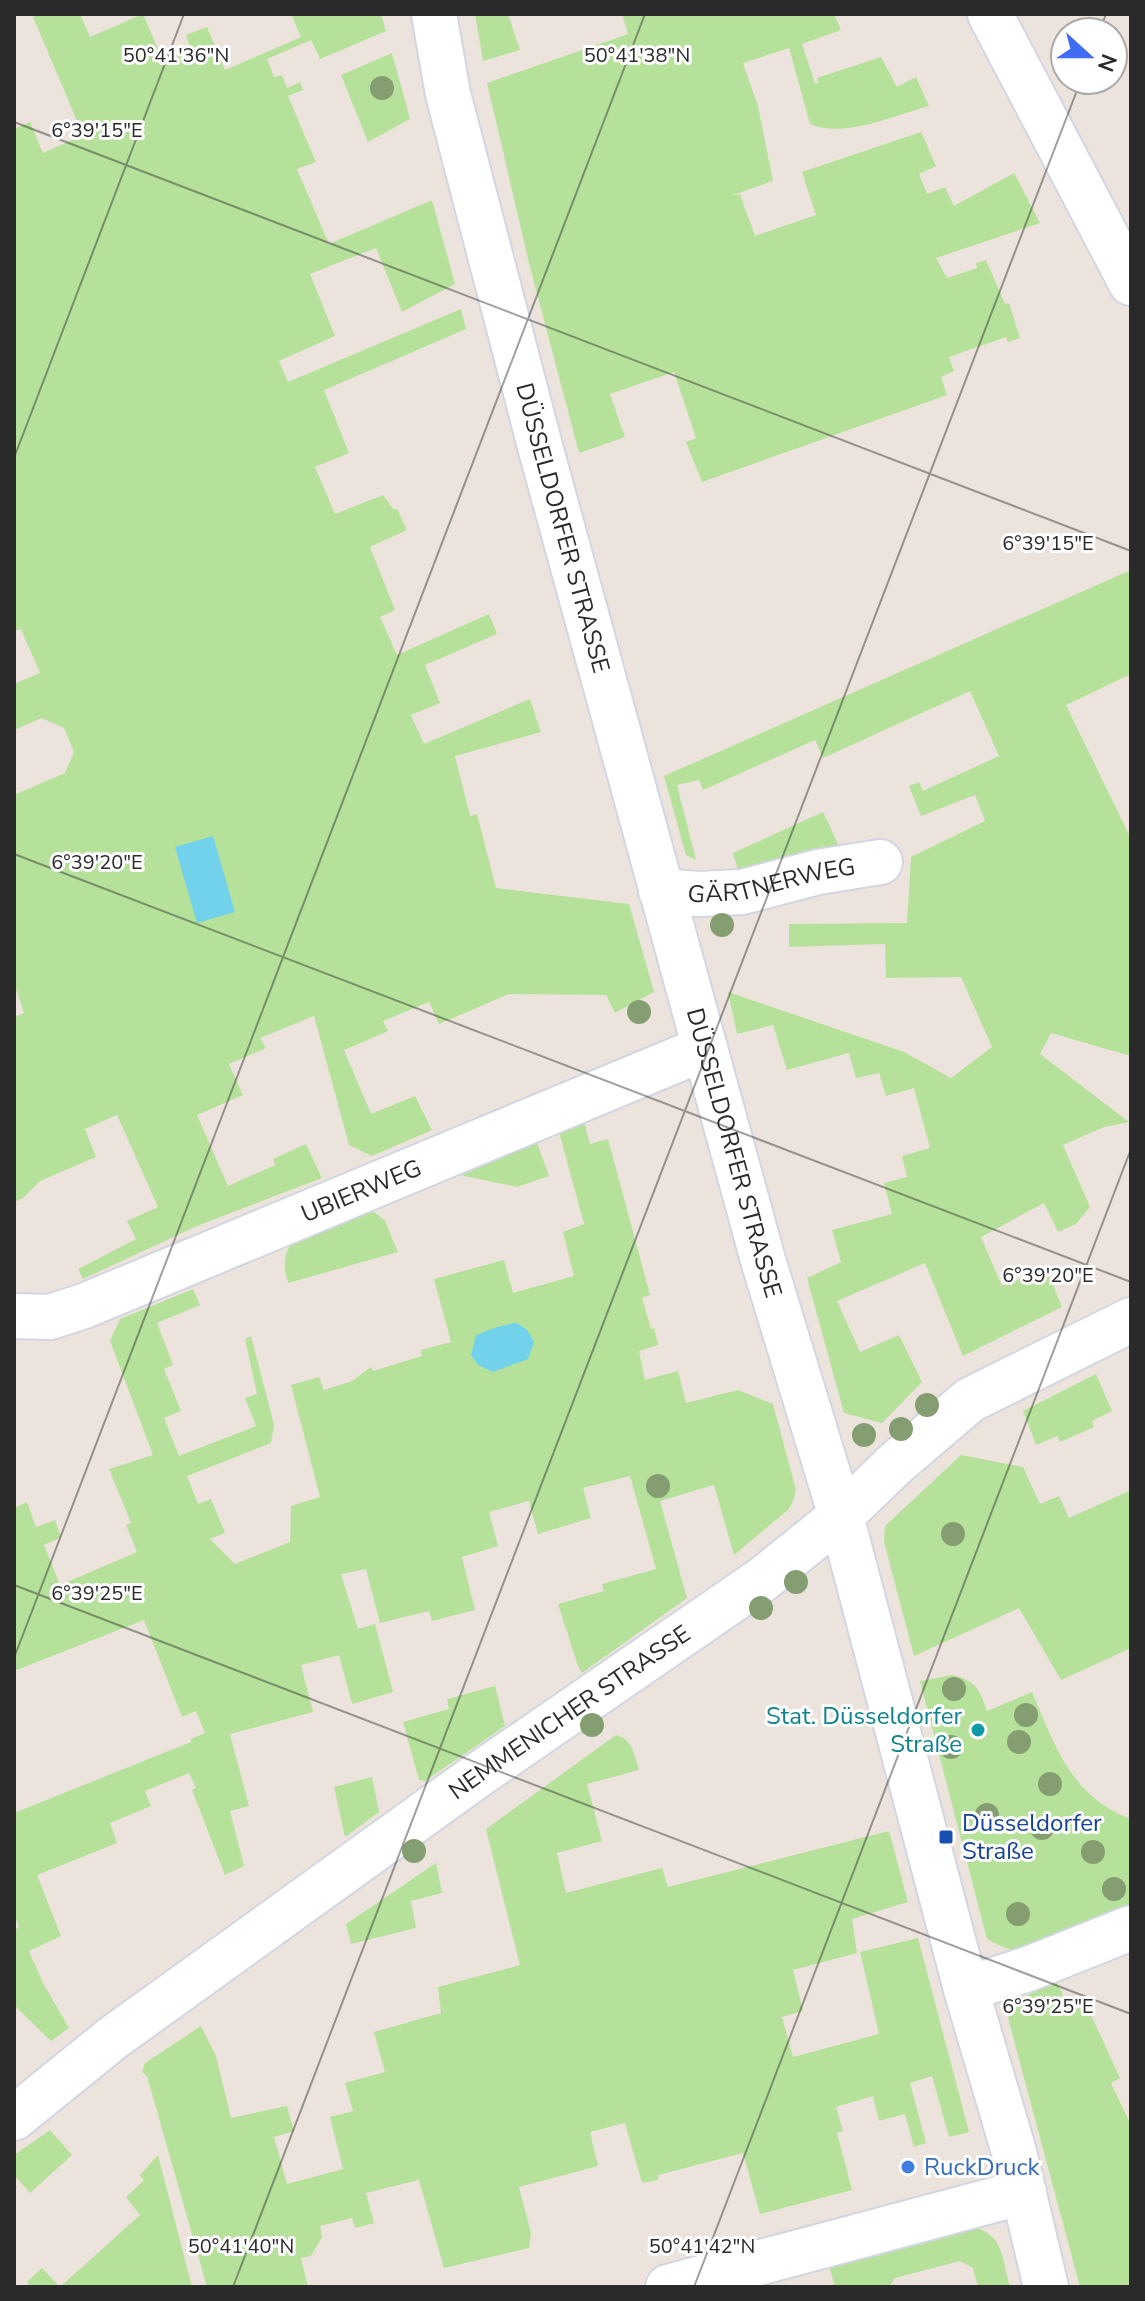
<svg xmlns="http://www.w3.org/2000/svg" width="1145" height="2301" viewBox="0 0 1145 2301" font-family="'Nunito Sans',sans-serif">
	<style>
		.green { fill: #b6e19a }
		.water { fill: #72d1eb }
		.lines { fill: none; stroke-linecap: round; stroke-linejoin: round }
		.minor-casing { stroke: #d2d6e3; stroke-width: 48 }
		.tertiary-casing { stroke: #d2d6e3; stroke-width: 48 }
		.minor { stroke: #fff; stroke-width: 44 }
		.tertiary { stroke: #fff; stroke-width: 44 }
		.tree { fill: #849e72 }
		.ticks { fill: none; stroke: #2a2a2a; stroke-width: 2; stroke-opacity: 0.45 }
		.culture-dot { fill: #0f9aa8; stroke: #fff; stroke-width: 3 }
		.transit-dot { fill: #1a4fb4; stroke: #fff; stroke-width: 3 }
		.shop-dot { fill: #3f7fe0; stroke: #fff; stroke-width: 3 }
		.labels { text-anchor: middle; stroke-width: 6; stroke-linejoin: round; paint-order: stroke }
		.street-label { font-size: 24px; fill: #2a2a2a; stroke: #fff }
		.culture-label { font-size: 24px; fill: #0d838f; stroke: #fff; text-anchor: end }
		.transit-label { font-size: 24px; fill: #164399; stroke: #fff; text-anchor: start }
		.shop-label { font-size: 24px; fill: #366cbe; stroke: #fff; text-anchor: start }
		.ticks-label { font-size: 20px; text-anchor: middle; fill: #2a2a2a; stroke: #fff; stroke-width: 6; stroke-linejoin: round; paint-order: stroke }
	</style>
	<rect width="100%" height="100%" fill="#ece4dc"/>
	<g class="green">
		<polygon points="40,14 80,14 90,37 143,14 161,56 189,45 186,35 207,27 225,70 301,37 291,14 381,14 386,31 320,59 311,40 267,59 274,77 282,75 287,88 300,82 303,90 288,96 316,162 297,169 329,244 432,200 455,284 402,312 376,248 310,274 335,336 279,361 288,382 461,309 466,329 324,390 349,453 315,467 335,514 383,495 394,510 397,509 407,530 370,547 395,610 380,617 397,655 489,614 497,634 425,665 440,703 411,715 424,744 530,699 541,732 455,756 470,816 477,814 496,888 629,904 654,992 615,1013 606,995 509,994 439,1024 429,1002 383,1021 388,1031 344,1050 371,1114 415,1096 432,1130 372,1156 349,1145 314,1016 260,1038 266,1048 229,1064 243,1095 197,1115 228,1186 275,1165 273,1159 306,1144 322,1178 197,1226 83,1279 78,1269 136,1239 127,1221 158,1207 117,1115 85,1129 96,1157 40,1181 23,1198 14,1202 14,1017 24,1013 14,983 14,795 65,773 74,752 64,728 42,718 14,730 14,684 40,673 21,629 14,631 14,129 30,122 43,153 83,135 33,17"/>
		<polygon points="475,14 508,14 520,50 483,61"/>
		<path d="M622 14H834L841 30 802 44 815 83H818L817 78 881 57 897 87 916 77 929 106C895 115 844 139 810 124L789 48 743 63 758 106 773 181 730 196 740 194 755 236 816 215 802 172 921 132 936 166 919 174 927 194 945 187 954 206 1014 173 1040 223 936 258 947 278 977 268 976 263 986 260 1005 304 1009 303 1020 338 1008 342 1006 337 949 357 954 371 941 377 947 395 702 482 686 442 696 438 674 372 610 394 625 437 579 453 529 263 487 83 628 34Z"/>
		<polygon points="392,53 410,119 368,142 341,75"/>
		<polygon points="1131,570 1131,674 1066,705 1131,839 1131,1056 1051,1033 1040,1054 1129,1122 1104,1127 1063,1145 1090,1207 1076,1224 1058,1232 1044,1203 981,1237 1002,1286 1046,1268 1062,1307 963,1356 925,1263 837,1301 860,1352 899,1335 922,1382 882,1423 844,1413 807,1278 841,1262 832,1230 892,1214 884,1183 907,1177 902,1156 930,1148 914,1088 886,1096 879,1073 856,1078 849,1053 787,1070 773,1025 737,1034 728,992 904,1052 951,1078 992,1047 961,977 886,978 885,944 789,947 789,924 907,923 911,857 985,821 975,795 921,816 909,786 919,782 923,791 999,756 970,691 823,758 815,740 703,790 699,780 677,785 696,860 686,855 664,776"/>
		<polygon points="823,812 840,848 738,870 733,853"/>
		<polygon points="583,1119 590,1144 608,1139 650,1295 642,1298 651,1329 654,1328 658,1345 639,1351 645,1380 678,1371 686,1403 738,1390 773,1404 796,1490 793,1501 789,1509 734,1555 714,1485 660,1501 687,1598 582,1673 578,1666 558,1604 604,1591 602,1584 656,1569 630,1476 583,1488 591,1518 538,1534 529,1501 489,1512 498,1546 462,1557 475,1610 432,1621 429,1611 380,1623 366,1569 341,1574 358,1629 375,1624 393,1692 352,1704 339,1655 301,1665 313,1712 230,1734 249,1806 230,1811 244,1866 225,1875 192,1790 196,1788 189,1773 145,1791 151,1806 110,1823 117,1843 37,1875 61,1936 29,1951 43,1983 69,2028 51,2041 14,2005 14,1930 19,1927 14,1915 14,1813 191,1742 191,1739 205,1733 196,1711 182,1717 144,1620 14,1671 14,1508 27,1502 36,1527 55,1520 61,1537 44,1545 60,1585 137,1552 126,1525 131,1523 109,1469 153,1455 110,1341 120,1319 193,1289 200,1305 157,1323 173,1365 164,1369 181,1411 164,1418 179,1456 256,1426 245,1398 257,1394 245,1339 251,1336 274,1425 271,1443 187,1476 198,1504 211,1499 225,1533 210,1539 235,1564 290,1542 291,1506 320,1497 291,1385 319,1377 324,1390 352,1381 371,1367 373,1371 422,1356 421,1350 451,1342 434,1279 504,1260 513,1293 574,1276 563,1232 584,1224 558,1128"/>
		<polygon points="536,1140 549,1176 517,1187 455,1174"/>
		<path d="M372 1210 385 1221 398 1252 288 1283C283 1268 283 1255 292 1243Z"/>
		<polygon points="1096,1374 1112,1411 1092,1421 1094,1427 1060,1442 1057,1436 1036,1445 1023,1411"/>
		<polygon points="961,1455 1023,1467 1040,1504 1059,1496 1069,1518 1131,1490 1131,1648 1061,1680 1019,1608 914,1656 884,1542 885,1526"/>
		<path d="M952 1675C975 1680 980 1689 987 1711L1032 1692C1056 1747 1070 1796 1131 1819V1904C1103 1918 1052 1949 1022 1951 1009 1951 998 1945 987 1939L920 1681Z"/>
		<polygon points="495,1686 505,1726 425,1781 419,1780 403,1722 449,1709 447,1699"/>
		<path d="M616 1735C633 1739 634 1755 639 1770L587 1784 602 1841 557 1853 566 1893 662 1868 668 1887 889 1831 908 1902 852 1919 857 1953 793 1970 803 2011 782 2017 793 2057 879 2034 860 1952 918 1938 969 2132 949 2137 932 2076 910 2083 926 2143 914 2147 905 2114 879 2121 873 2096 836 2107 843 2131 837 2133 852 2190 760 2214 743 2153 658 2175V2180L642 2183 625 2123 590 2132 598 2166 519 2187 531 2233 529 2248 444 2268 419 2180 366 2193 374 2223 355 2228 352 2218 320 2226 322 2237 311 2256 301 2258 308 2287H207L147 2076 142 2072 145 2063 201 2026 216 2056 231 2118 287 2106 294 2131 274 2137 287 2184 343 2169 330 2117 353 2111 345 2083 385 2072 374 2032 441 2013 438 1987 520 1965 486 1829Z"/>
		<polygon points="372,1777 379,1812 345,1837 334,1787"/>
		<polygon points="436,1863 442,1893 411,1901 416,1928 351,1944 346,1924"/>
		<polygon points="1057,1982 1070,2011 1086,2004 1120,2078 1111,2083 1131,2125 1131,2287 1080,2287 1008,2018 1021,1998"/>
		<polygon points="50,2130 72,2155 30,2193 14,2175 14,2155"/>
		<polygon points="158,2155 192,2287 31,2287 27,2282 42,2268 60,2287 140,2215 126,2197 144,2180 140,2175"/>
		<path d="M966 2224C1005 2235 1000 2251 1010 2287H978L973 2268 960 2261 895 2278 889 2287H835L828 2262Z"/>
	</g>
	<g class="water">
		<polygon points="213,836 235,912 197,923 175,847"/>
		<path d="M517 1323 527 1330 534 1342 528 1359 493 1372 478 1365 471 1355 476 1336C482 1331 509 1323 517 1323Z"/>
	</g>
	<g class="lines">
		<defs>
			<g id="minor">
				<path id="s1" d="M434 14 448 94 541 450 763 1260 841 1516 966 1989 1014 2152 1046 2287"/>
				<path id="s2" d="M661 891 698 894 742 892 818 872 880 862"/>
				<path id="s3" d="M14 1316 50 1317 84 1306 705 1048"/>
				<polyline points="966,1989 1028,1969 1131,1928"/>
				<path id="s4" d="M14 2118 114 2037 478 1775 763 1579 841 1516 895 1464 970 1400 1131 1320"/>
				<polyline points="668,2287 1024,2192"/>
			</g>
			<polyline id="tertiary" points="990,14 1131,283"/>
		</defs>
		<use href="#minor" class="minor-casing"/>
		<use href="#tertiary" class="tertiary-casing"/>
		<use href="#minor" class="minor"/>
		<use href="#tertiary" class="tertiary"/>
	</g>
	<g class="tree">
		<circle cx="382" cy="88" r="12"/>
		<circle cx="722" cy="925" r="12"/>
		<circle cx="639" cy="1012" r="12"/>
		<circle cx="927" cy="1405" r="12"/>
		<circle cx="901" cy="1429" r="12"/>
		<circle cx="864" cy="1435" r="12"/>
		<circle cx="658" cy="1486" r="12"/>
		<circle cx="953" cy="1534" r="12"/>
		<circle cx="796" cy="1582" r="12"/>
		<circle cx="761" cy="1608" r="12"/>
		<circle cx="954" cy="1689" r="12"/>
		<circle cx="1026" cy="1715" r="12"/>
		<circle cx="592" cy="1725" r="12"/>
		<circle cx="1019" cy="1742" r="12"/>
		<circle cx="951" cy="1747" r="12"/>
		<circle cx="1050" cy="1784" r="12"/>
		<circle cx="987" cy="1815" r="12"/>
		<circle cx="1042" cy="1828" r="12"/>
		<circle cx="414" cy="1851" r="12"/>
		<circle cx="1093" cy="1852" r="12"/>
		<circle cx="1114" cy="1889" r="12"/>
		<circle cx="1018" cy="1914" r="12"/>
	</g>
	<path class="ticks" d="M1099 32 1106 14M14 122 1131 551M14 458 184 14M14 854 1131 1282M14 1585 1131 2014M14 1658 645 14M233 2287 1081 80M694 2287 1131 1149"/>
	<circle class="culture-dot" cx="978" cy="1730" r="8"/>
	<rect class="transit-dot" x="938" y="1829" width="16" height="16" rx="4"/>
	<circle class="shop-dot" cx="908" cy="2167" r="8"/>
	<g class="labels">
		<g class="street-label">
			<text dy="8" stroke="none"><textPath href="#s1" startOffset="530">DÜSSELDORFER STRASSE</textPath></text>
			<text dy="8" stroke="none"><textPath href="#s2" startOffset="112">GÄRTNERWEG</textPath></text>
			<text dy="8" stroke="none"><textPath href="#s1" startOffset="1178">DÜSSELDORFER STRASSE</textPath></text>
			<text dy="8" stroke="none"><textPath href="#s3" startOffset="372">UBIERWEG</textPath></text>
			<text dy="8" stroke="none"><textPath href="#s4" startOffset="688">NEMMENICHER STRASSE</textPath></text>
		</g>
		<g class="culture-label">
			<text x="962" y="1724">Stat. Düsseldorfer<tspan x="962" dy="28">Straße</tspan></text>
		</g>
		<g class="transit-label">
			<text x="962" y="1831">Düsseldorfer<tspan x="962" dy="28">Straße</tspan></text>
		</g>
		<g class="shop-label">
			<text x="924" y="2175">RuckDruck</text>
		</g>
	</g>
	<g class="ticks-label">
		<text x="176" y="62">50°41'36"N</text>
		<text x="637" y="62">50°41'38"N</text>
		<text x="97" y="137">6°39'15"E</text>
		<text x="1048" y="550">6°39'15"E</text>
		<text x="97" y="869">6°39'20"E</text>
		<text x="1048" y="1282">6°39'20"E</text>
		<text x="97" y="1600">6°39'25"E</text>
		<text x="1048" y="2013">6°39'25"E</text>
		<text x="241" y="2253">50°41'40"N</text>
		<text x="702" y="2253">50°41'42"N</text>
	</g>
	<rect width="1145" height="2301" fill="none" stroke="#2a2a2a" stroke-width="32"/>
	<g transform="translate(1089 56) rotate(111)"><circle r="38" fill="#ffffff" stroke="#aaaaaa" stroke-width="2"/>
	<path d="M0-6L14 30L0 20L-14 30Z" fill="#406bf5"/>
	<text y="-12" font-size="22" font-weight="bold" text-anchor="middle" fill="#2a2a2a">N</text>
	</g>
</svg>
